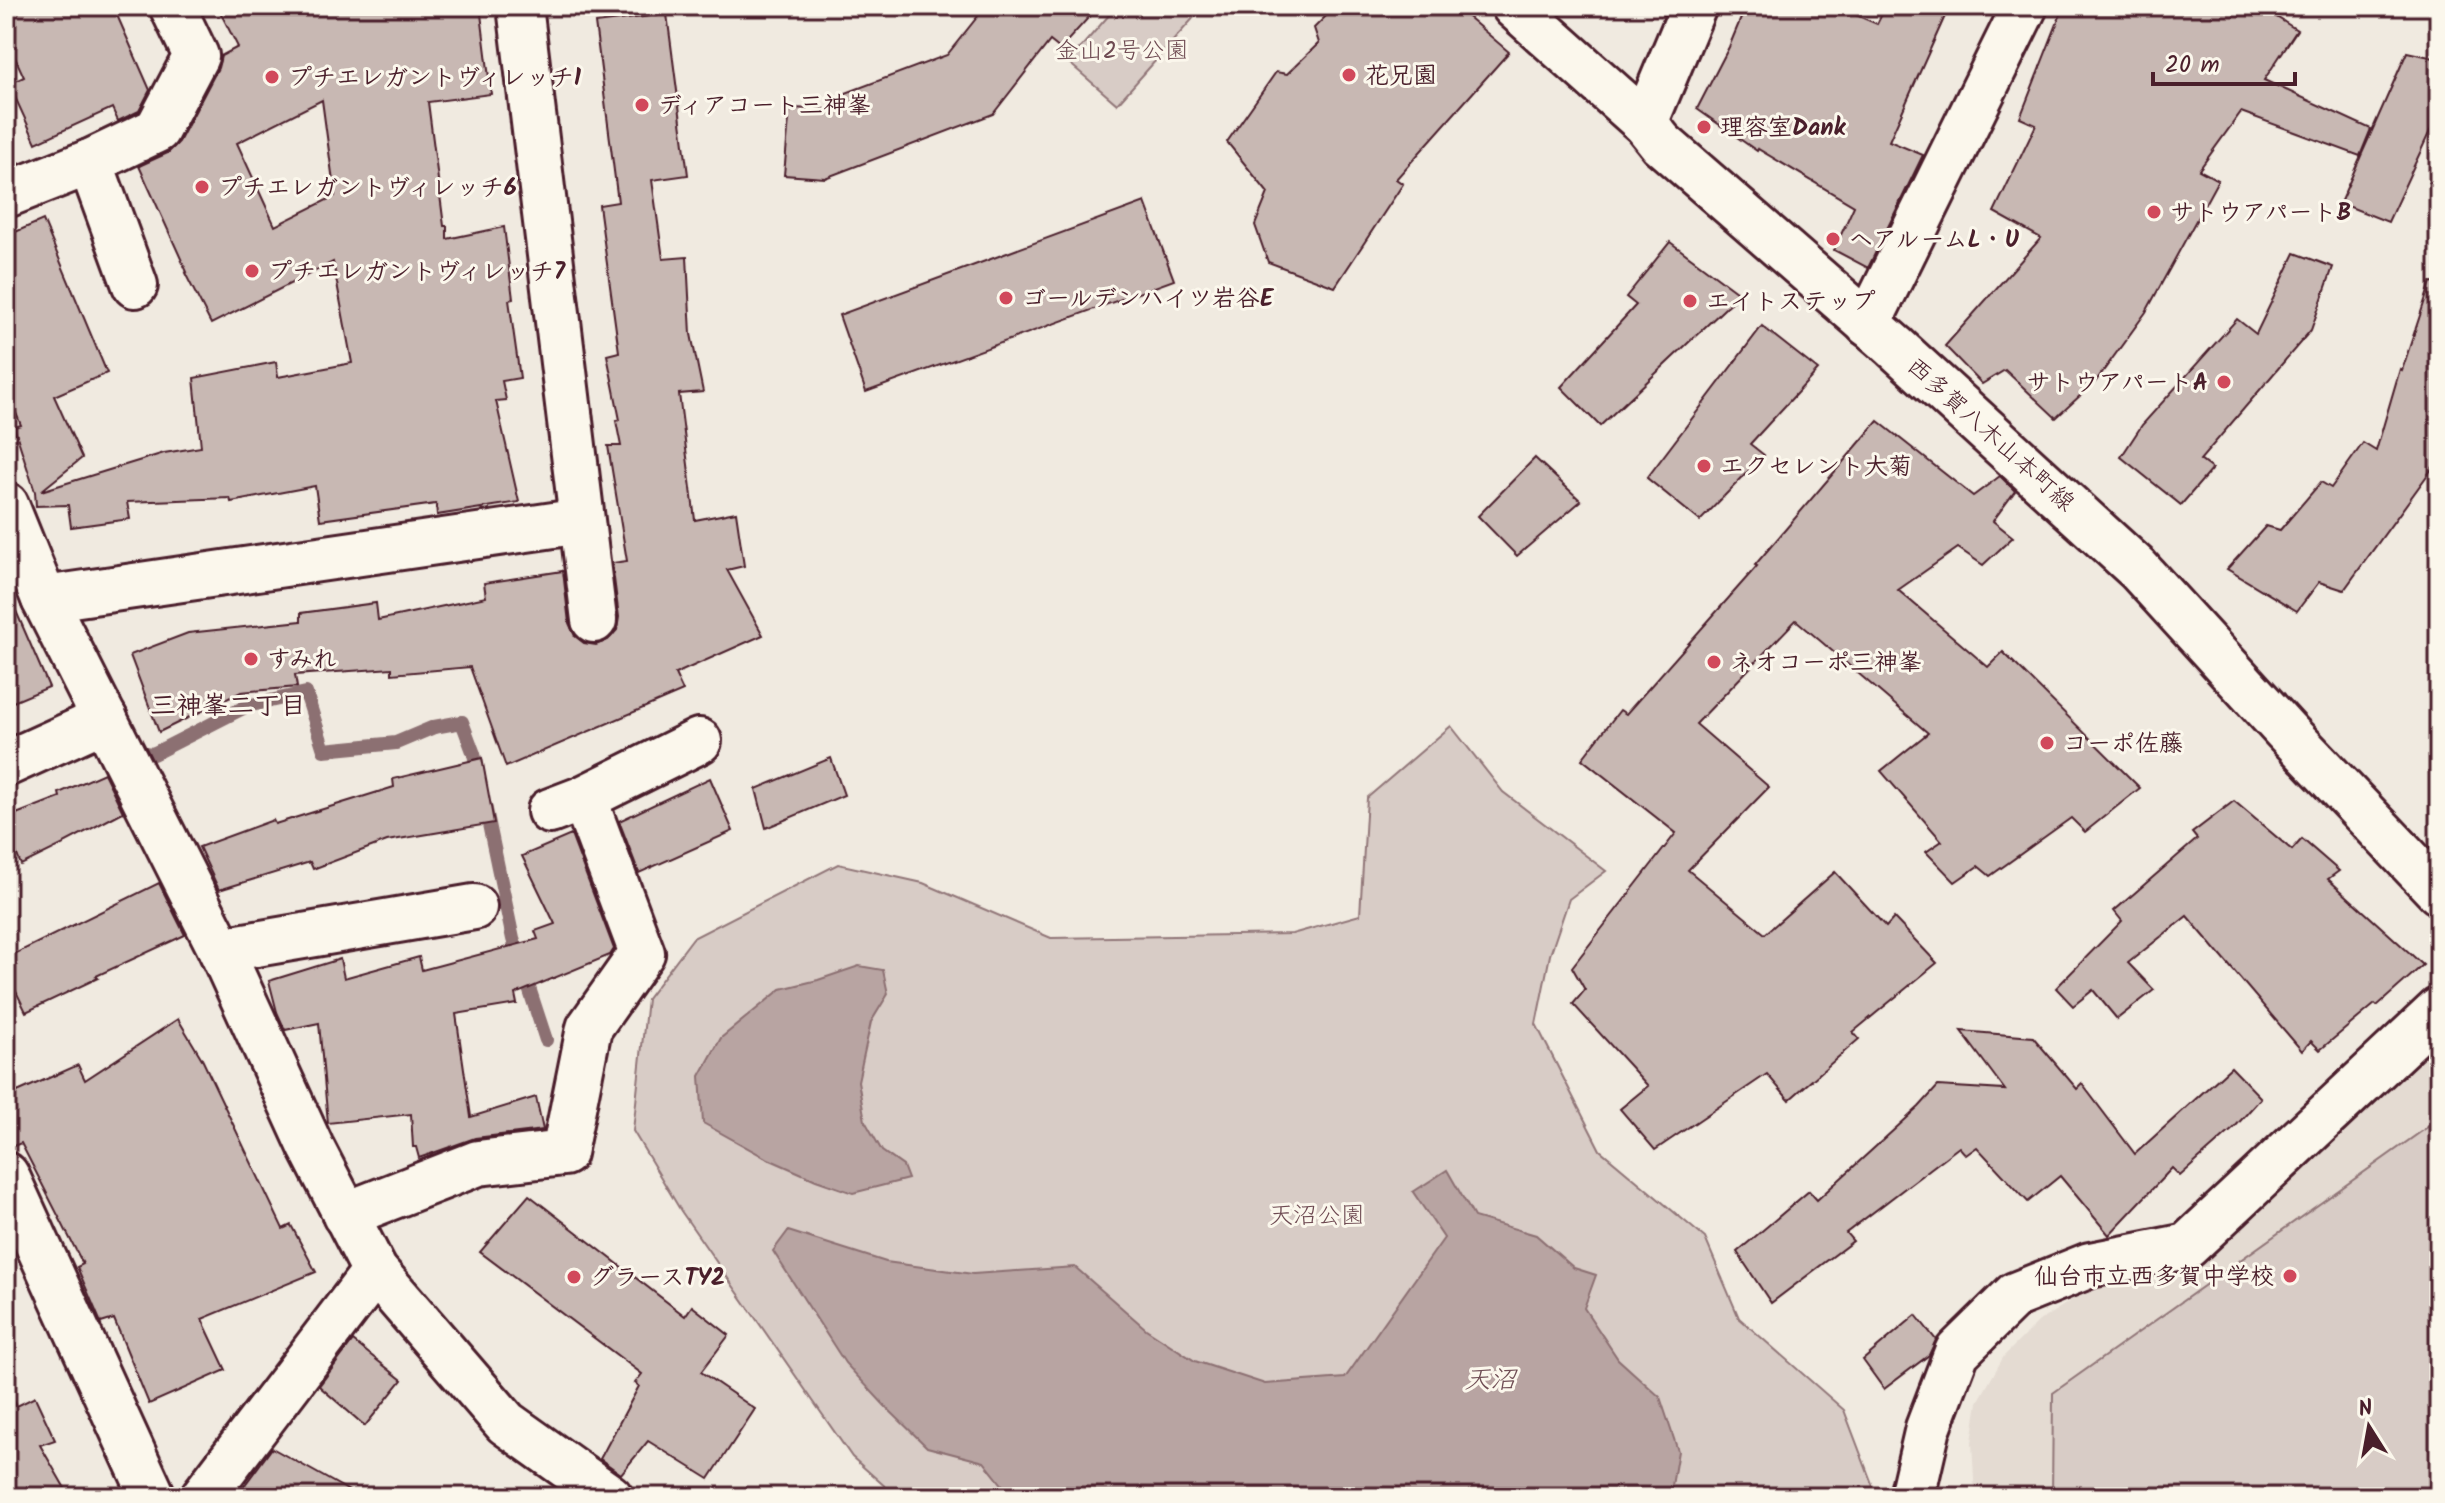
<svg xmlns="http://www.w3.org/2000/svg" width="2445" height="1503" viewBox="0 0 2445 1503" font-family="Kalam,'Klee One',sans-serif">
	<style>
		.built { fill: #e4dbd2 }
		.green { fill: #d8ccc6; stroke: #917678; stroke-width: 2 }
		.water { fill: #b8a4a2; stroke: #8c6f72; stroke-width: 2 }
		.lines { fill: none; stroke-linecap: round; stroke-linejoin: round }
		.stream { stroke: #8c6f72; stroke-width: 14 }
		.building { fill: #c8b8b3; stroke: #4a1f2b; stroke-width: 2; fill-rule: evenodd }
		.minor-casing { stroke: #4a1f2b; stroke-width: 50 }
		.tertiary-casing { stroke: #4a1f2b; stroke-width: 50 }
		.minor { stroke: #fbf7ec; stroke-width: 44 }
		.tertiary { stroke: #fbf7ec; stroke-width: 44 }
		.poi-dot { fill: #d1495b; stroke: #fbf7ec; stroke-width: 3 }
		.labels { text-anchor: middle; stroke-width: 6; stroke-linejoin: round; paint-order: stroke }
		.park-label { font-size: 24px; fill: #6e4a52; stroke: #fbf7ec }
		.poi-label { font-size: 24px; font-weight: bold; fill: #4a1f2b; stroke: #fbf7ec; text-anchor: start }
		.street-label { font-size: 24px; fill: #4a1f2b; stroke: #fbf7ec }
		.neighbourhood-label { font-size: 26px; font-weight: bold; fill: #4a1f2b; stroke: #fbf7ec }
		.water-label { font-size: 26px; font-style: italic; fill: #704e55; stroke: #fbf7ec }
	</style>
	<rect width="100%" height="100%" fill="#f0eae0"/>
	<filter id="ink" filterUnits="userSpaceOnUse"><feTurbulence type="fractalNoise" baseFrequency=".0125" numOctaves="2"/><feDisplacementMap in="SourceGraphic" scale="16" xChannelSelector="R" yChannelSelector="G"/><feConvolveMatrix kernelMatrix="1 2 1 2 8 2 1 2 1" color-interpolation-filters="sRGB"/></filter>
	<g filter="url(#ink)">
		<polygon class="built" points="2439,1023 2439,1497 1975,1497 1972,1442 1978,1402 2004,1356 2039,1321 2086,1291 2196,1260"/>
		<g class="green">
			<polygon points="1117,6 1204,6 1117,104 1068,62"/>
			<polygon points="1451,726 1503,792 1606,871 1569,899 1550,955 1536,1024 1600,1150 1705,1238 1739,1318 1844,1410 1877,1497 897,1497 852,1457 681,1211 633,1131 647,999 693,938 838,864 923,883 1051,938 1292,934 1360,915 1367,798"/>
			<polygon points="2439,1119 2439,1497 2052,1497 2053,1393"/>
		</g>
		<g class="water">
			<polygon points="859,966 883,970 888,994 871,1022 858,1081 865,1121 882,1151 903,1166 908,1179 853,1193 816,1180 766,1158 703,1123 700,1076 721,1038 781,989 818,980"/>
			<polygon points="1447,1170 1474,1217 1536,1235 1574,1268 1596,1275 1584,1308 1618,1359 1660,1397 1678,1451 1670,1497 1012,1497 984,1462 927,1447 886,1407 845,1363 773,1251 788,1231 886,1262 973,1274 1075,1267 1146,1329 1195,1361 1265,1384 1345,1378 1444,1238 1413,1192"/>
		</g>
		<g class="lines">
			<g class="stream">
				<polyline points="132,745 135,752 153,754 247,706 306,693 324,750 396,743 434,727 462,722 474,754 479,777"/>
				<polyline points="485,805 513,939 546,1040"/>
			</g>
		</g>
		<g class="building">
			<polygon points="6,6 113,6 150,90 139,111 118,121 112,108 36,143 9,84 24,77 6,38"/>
			<path d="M217 6H480L491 94 428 102 444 226H447V239L504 227 513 299 509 300 520 378 502 381 506 400 496 401 519 502 437 515 436 504 320 520 315 486 231 502 230 498 127 502 130 519 71 527 68 505 36 506 35 492 14 427 21 425 6 389V236L43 220 107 373 54 396 82 458 41 491 164 453 201 447 194 378 276 362 278 377 352 363 333 262 211 324 185 273 187 272 139 166 168 153 179 142 218 68 221 56 238 47ZM322 100 335 196 275 226 237 143Z"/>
			<polygon points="986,6 1099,6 1060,49 1050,41 993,114 825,178 784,175 790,108 849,110 843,94 947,55"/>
			<polygon points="1336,6 1455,6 1509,52 1396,179 1403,184 1335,287 1268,262 1255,225 1268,193 1227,142 1276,72 1287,74 1319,43 1314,28"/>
			<polygon points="1746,6 1835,6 1877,24 1886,6 1913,6 1945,16 1889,141 1923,155 1868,268 1834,250 1854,206 1758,149 1757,151 1697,109 1729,47"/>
			<polygon points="2064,6 2259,6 2297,30 2264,80 2371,129 2360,156 2241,112 2199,170 2218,180 2146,312 2096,381 2056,418 2005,370 1982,384 1945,346 2041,238 1994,212 2036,125 2020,118"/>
			<polygon points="667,14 688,175 652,180 663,259 687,257 691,334 703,392 679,394 695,520 736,512 744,566 727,570 763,635 675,674 683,691 506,767 470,667 392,674 392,668 295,675 297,687 241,692 159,732 130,655 188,633 301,621 301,613 376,603 378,620 486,597 484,583 563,571 569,623 575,636 584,643 596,645 608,640 617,630 619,617 612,563 627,561 608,446 621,446 616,421 620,420 607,355 619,352 599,205 618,202 595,23"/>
			<polygon points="2407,52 2439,59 2439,104 2431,129 2388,222 2340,203"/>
			<polygon points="1145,202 1174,280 866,392 839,315"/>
			<polygon points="1670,242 1740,294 1600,426 1561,387 1636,305 1626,297"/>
			<polygon points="2295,253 2333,267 2311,330 2200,460 2212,469 2181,505 2121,457 2142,425 2237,319 2256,334"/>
			<polygon points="2431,282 2439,283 2439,459 2344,590 2319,582 2297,611 2227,569 2266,526 2280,530 2321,482 2331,488 2363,443 2376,451 2400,369 2402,370"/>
			<polygon points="1762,326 1818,370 1750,444 1764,455 1700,521 1647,478"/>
			<polygon points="1878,421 1973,496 2000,476 2015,491 1993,521 2013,537 1983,565 1958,548 1898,590 1988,667 2003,652 2140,788 2085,832 2071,818 1990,876 1978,866 1955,882 1926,852 1942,841 1881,771 1928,733 1796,620 1696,724 1769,787 1688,870 1765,934 1835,872 1886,927 1894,918 1937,963 1853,1032 1859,1039 1789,1100 1767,1074 1655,1150 1620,1109 1648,1086 1573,1004 1585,990 1572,967 1676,833 1582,759 1620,710 1626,714 1757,566 1755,565"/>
			<polygon points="1535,458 1581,501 1517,556 1478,516"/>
			<polygon points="6,588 49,687 6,705"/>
			<polygon points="482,758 494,823 387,841 313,869 310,862 219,890 199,847 273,820 275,824 394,787 393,779"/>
			<polygon points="831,758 844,795 766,828 756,789"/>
			<polygon points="104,773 123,812 64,843 64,844 21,865 6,828 6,818 60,797 59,793"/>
			<polygon points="710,778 733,831 639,873 619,821"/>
			<polygon points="2234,801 2292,850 2302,839 2339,871 2328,879 2423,965 2377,1006 2375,1004 2320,1050 2311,1041 2302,1051 2187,916 2128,963 2154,990 2117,1019 2093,990 2073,1006 2056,988 2122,921 2114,911 2197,839 2192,833"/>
			<polygon points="571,835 614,949 610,955 515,994 517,1004 456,1014 471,1117 536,1097 543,1130 475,1138 419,1158 416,1147 413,1147 411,1114 328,1123 319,1023 285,1030 277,1012 269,981 340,959 344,978 419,957 422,970 538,939 535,931 555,924 522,856"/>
			<polygon points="159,883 185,935 96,976 98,978 26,1012 6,971 6,958"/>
			<polygon points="178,1019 202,1059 283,1229 291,1225 316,1272 202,1319 226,1370 149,1404 114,1319 101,1323 77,1267 83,1264 21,1143 6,1149 6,1097 78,1065 85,1080"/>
			<polygon points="1961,1031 2033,1037 2077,1089 2082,1084 2135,1154 2231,1067 2261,1098 2234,1128 2180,1176 2172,1168 2109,1235 2060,1176 2028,1202 1977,1147 1966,1155 1959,1147 1846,1233 1853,1241 1771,1303 1737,1252 1809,1191 1817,1200 1919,1107 1938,1086 2005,1090"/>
			<polygon points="529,1195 685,1316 692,1306 729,1335 701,1372 755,1409 709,1479 648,1441 621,1474 600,1459 639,1386 635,1383 642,1374 480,1252"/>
			<polygon points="1916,1315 1936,1340 1929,1355 1884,1389 1863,1360"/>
			<polygon points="353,1341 402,1380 365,1426 319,1386"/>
			<polygon points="6,1388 17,1406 35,1397 55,1440 40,1445 70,1497 6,1497"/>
			<polygon points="272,1448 360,1497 236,1497"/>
		</g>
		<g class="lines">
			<defs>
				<g id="minor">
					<polyline points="520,6 594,620"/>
					<polyline points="1645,123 1694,6"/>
					<polyline points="90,162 135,285"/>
					<polyline points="6,195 90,162 157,130 196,56 172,6"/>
					<polyline points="1868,324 2025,6"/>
					<polyline points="6,505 44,599 221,950 311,1147 375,1271 506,1423 610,1497"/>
					<polyline points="44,599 581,521"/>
					<polyline points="6,764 105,719"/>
					<polyline points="550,811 584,798 699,741"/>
					<polyline points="221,950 474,907"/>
					<polyline points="6,1175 153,1497"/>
					<polyline points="345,1215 478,1163 564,1153 589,1028 642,953 584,798"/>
					<polyline points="203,1497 375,1271"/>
					<polyline points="1912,1497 1928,1428 1957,1352 2015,1295 2090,1265 2187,1246 2439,1010"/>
				</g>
				<polyline id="tertiary" points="1514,6 1645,123 1661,143 1894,346 2138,569 2285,730 2439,892"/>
			</defs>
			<use href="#minor" class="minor-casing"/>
			<use href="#tertiary" class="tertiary-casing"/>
			<use href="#minor" class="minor"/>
			<use href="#tertiary" class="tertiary"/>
		</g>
	</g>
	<g class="poi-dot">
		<circle cx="1349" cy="75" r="8"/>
		<circle cx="272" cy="77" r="8"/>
		<circle cx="642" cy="105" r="8"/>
		<circle cx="1704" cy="127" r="8"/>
		<circle cx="202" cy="187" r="8"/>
		<circle cx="2154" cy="212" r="8"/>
		<circle cx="1833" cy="239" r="8"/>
		<circle cx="252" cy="271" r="8"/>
		<circle cx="1006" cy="298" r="8"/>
		<circle cx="1690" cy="301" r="8"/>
		<circle cx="2224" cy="382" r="8"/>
		<circle cx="1704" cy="466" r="8"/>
		<circle cx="251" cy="659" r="8"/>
		<circle cx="1714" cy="662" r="8"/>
		<circle cx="2047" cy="743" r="8"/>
		<circle cx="2290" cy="1276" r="8"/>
		<circle cx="574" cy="1277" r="8"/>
	</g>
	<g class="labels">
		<g class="park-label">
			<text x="1122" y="58">金山2号公園</text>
			<text x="1317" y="1223">天沼公園</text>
		</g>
		<g class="poi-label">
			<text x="1365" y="83">花兄園</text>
			<text x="288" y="85">プチエレガントヴィレッチ1</text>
			<text x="658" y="113">ディアコート三神峯</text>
			<text x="1720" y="135">理容室Dank</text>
			<text x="218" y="195">プチエレガントヴィレッチ6</text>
			<text x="2170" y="220">サトウアパートB</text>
			<text x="1849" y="247">ヘアルームL・U</text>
			<text x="268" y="279">プチエレガントヴィレッチ7</text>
			<text x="1022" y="306">ゴールデンハイツ岩谷E</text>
			<text x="1706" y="309">エイトステップ</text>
			<text x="2208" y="390" text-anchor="end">サトウアパートA</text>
			<text x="1720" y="474">エクセレント大菊</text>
			<text x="267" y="667">すみれ</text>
			<text x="1730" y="670">ネオコーポ三神峯</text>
			<text x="2063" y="751">コーポ佐藤</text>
			<text x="2274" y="1284" text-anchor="end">仙台市立西多賀中学校</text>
			<text x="590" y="1285">グラースTY2</text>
		</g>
		<g class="street-label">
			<text transform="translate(1991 434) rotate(42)" y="8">西多賀八木山本町線</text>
		</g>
		<g class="neighbourhood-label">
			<text x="228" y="714">三神峯二丁目</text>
		</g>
		<g class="water-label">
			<text x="1490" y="1388">天沼</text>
		</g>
	</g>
	<rect width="2445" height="1503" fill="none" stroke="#fbf7ec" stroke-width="32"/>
	<rect x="16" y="16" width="2413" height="1471" fill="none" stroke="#4a1f2b" stroke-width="3" filter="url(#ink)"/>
	<g transform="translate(2369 1427) rotate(349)" stroke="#fbf7ec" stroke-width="6" paint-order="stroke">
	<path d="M0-6L14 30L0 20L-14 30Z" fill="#4a1f2b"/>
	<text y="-12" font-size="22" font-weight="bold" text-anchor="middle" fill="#4a1f2b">N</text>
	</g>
	<path d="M2153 72v12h142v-12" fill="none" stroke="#4a1f2b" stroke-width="4"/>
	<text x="2165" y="72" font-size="24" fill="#4a1f2b" stroke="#fbf7ec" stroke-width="6" paint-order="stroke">20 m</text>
</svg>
